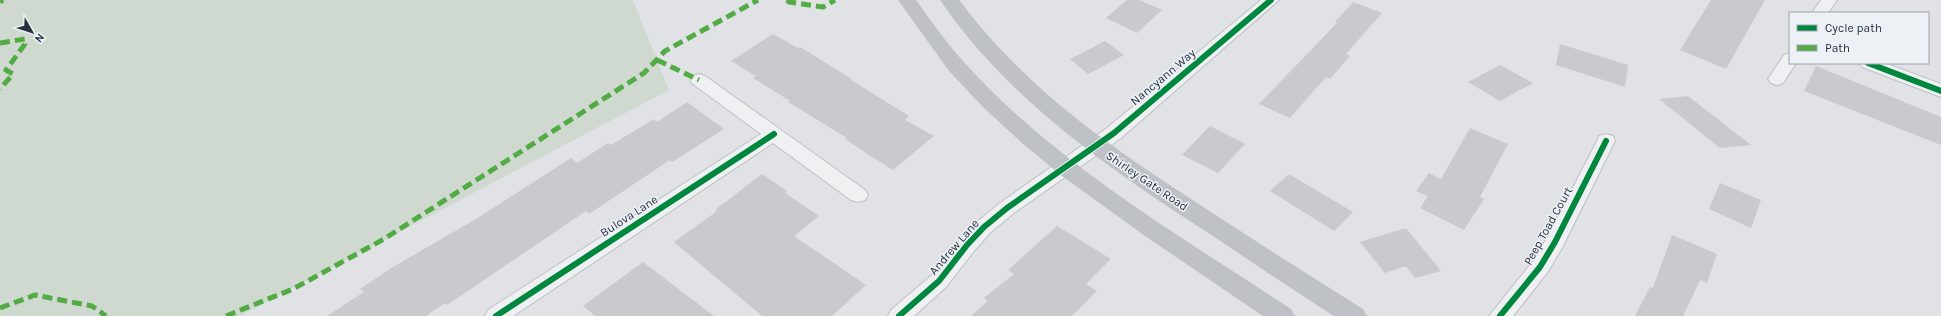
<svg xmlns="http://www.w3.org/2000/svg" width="1941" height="316" viewBox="0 0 1941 316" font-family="Karla,sans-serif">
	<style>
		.green { fill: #d0d9d0 }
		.building { fill: #c8cacd }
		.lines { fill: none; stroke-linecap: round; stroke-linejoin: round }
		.street-casing { stroke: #bec0c3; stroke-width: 2 }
		.street { fill: #eff0f2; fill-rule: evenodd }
		.secondary { fill: #bec1c5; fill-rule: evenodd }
		.quiet { stroke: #53ab46; stroke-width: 5; stroke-dasharray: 10 5; stroke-linecap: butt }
		.cycleway-casing { stroke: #edf1f6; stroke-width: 8 }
		.cycleway { stroke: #00873e; stroke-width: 6 }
		.labels { text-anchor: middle; stroke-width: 3; stroke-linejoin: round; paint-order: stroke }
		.street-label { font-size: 12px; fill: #26303f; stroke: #edf1f6 }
	</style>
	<rect width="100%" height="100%" fill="#e0e2e5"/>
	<polygon class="green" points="0,0 633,0 669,90 240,316 0,316"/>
	<g class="building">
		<polygon points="1127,0 1139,0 1162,10 1137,33 1106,18"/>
		<polygon points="1711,0 1765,0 1726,69 1680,50"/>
		<polygon points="1353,2 1382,13 1346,54 1350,56 1330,79 1326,77 1290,118 1259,104 1337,23 1335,22"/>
		<polygon points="773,34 798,48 800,47 852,79 851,80 909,116 905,120 934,136 893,170 869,155 845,139 847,138 788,102 790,101 753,78 756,76 731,61"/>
		<polygon points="1105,41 1124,55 1088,74 1070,59"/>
		<polygon points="1560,44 1628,65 1625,87 1556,65"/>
		<polygon points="1500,65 1533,83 1500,101 1468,82"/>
		<polygon points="1816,66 1941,117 1941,145 1804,91"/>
		<polygon points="1688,96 1751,145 1720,148 1659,99"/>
		<polygon points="687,102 724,129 672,162 670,160 589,214 586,211 447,305 445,303 426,316 327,316 364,292 360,289 393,267 476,219 571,158 577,163 608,143 611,145 654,119 657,122"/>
		<polygon points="1210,126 1245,144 1218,173 1182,155"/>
		<polygon points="1470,128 1508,144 1480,197 1484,199 1464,230 1420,208 1428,196 1416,191 1429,173 1441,179"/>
		<polygon points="762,174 787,191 785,193 819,216 794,236 866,285 832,316 762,316 674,242 717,211 715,210"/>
		<polygon points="1289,174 1353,212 1334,231 1270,191"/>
		<polygon points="1720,183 1761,200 1751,228 1709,209"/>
		<polygon points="1057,226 1111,259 1086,284 1097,291 1072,316 971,316 988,301 984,298 1014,274 1008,270"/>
		<polygon points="1406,228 1441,271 1415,278 1406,266 1385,273 1360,242"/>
		<polygon points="1672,235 1717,254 1707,283 1700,280 1683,316 1635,316 1650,287 1653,288"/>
		<polygon points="643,262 714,316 595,316 583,306"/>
	</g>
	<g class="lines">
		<defs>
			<g id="street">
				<polygon points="1261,0 1279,0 1121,138 1014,213 991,232 974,251 946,287 914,316 888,316 891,310 932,275 960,239 977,222 1000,203 1107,128"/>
				<polygon points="1821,0 1837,0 1828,13 1812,13"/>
				<polygon points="1790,53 1790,63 1796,63 1783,83 1777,85 1771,83 1768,79 1784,55"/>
				<polygon points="1859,63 1885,63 1941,84 1941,97 1862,67"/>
				<polygon points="699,74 705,76 865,190 868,195 865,200 858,202 851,200 773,143 513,316 485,316 488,310 761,134 693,84 690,80 693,76"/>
				<polygon points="1606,134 1613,136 1615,141 1562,248 1547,273 1513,316 1489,316 1533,261 1547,238 1597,141 1599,136"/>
			</g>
		</defs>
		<use href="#street" class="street-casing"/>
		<use href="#street" class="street"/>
		<g class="secondary">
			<path d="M898 0H916C931 21 946 42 962 60 1054 163 1177 234 1291 309L1295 316H1263L1145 236 1062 176 1022 143 984 108 949 71Z"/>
			<path d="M940 0H959C975 21 992 41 1010 59 1065 116 1131 160 1197 203 1252 239 1307 274 1363 309L1367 316H1334C1293 290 1253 263 1213 236 1112 171 1008 100 940 0Z"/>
		</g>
		<g class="quiet">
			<polyline points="787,0 789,2 823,7 835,0"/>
			<polyline points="0,2 3,0"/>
			<polyline points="0,43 25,39 25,44 6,70 13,74 0,89"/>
			<polyline points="657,60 699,80"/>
			<polyline points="0,308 35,295 92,306 106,316"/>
			<polyline points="226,316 293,289 384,239 644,73 665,51 758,0"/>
		</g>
		<defs>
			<g id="cycleway">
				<polyline points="1868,63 1941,91"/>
				<polyline points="496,316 774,134"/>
				<polyline points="899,316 939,281 967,245 984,227 1007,208 1114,133 1271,0"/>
				<polyline points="1500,316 1540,267 1555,242 1606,141"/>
			</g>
		</defs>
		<use href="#cycleway" class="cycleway-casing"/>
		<use href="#cycleway" class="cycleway"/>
	</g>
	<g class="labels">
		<g class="street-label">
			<text transform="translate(1163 77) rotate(-40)" y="4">Nancyann Way</text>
			<text transform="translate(1147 181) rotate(34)" y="4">Shirley Gate Road</text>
			<text transform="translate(629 216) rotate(-33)" y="4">Bulova Lane</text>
			<text transform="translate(1548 226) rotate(-61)" y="4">Peep Toad Court</text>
			<text transform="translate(954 247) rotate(-49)" y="4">Andrew Lane</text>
		</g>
	</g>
	<rect x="1789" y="12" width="140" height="52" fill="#edf1f6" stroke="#9da4ad"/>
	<rect x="1797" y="25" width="20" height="6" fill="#00873e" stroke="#9da4ad"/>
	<text x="1825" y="32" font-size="12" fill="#26303f">Cycle path</text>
	<rect x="1797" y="45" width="20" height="6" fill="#53ab46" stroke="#9da4ad"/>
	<text x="1825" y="52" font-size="12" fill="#26303f">Path</text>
	<g transform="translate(32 32) rotate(129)" stroke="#edf1f6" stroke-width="3" paint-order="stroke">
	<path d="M0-3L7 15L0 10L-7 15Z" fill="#26303f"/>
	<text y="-6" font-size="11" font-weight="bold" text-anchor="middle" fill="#26303f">N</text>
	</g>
</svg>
